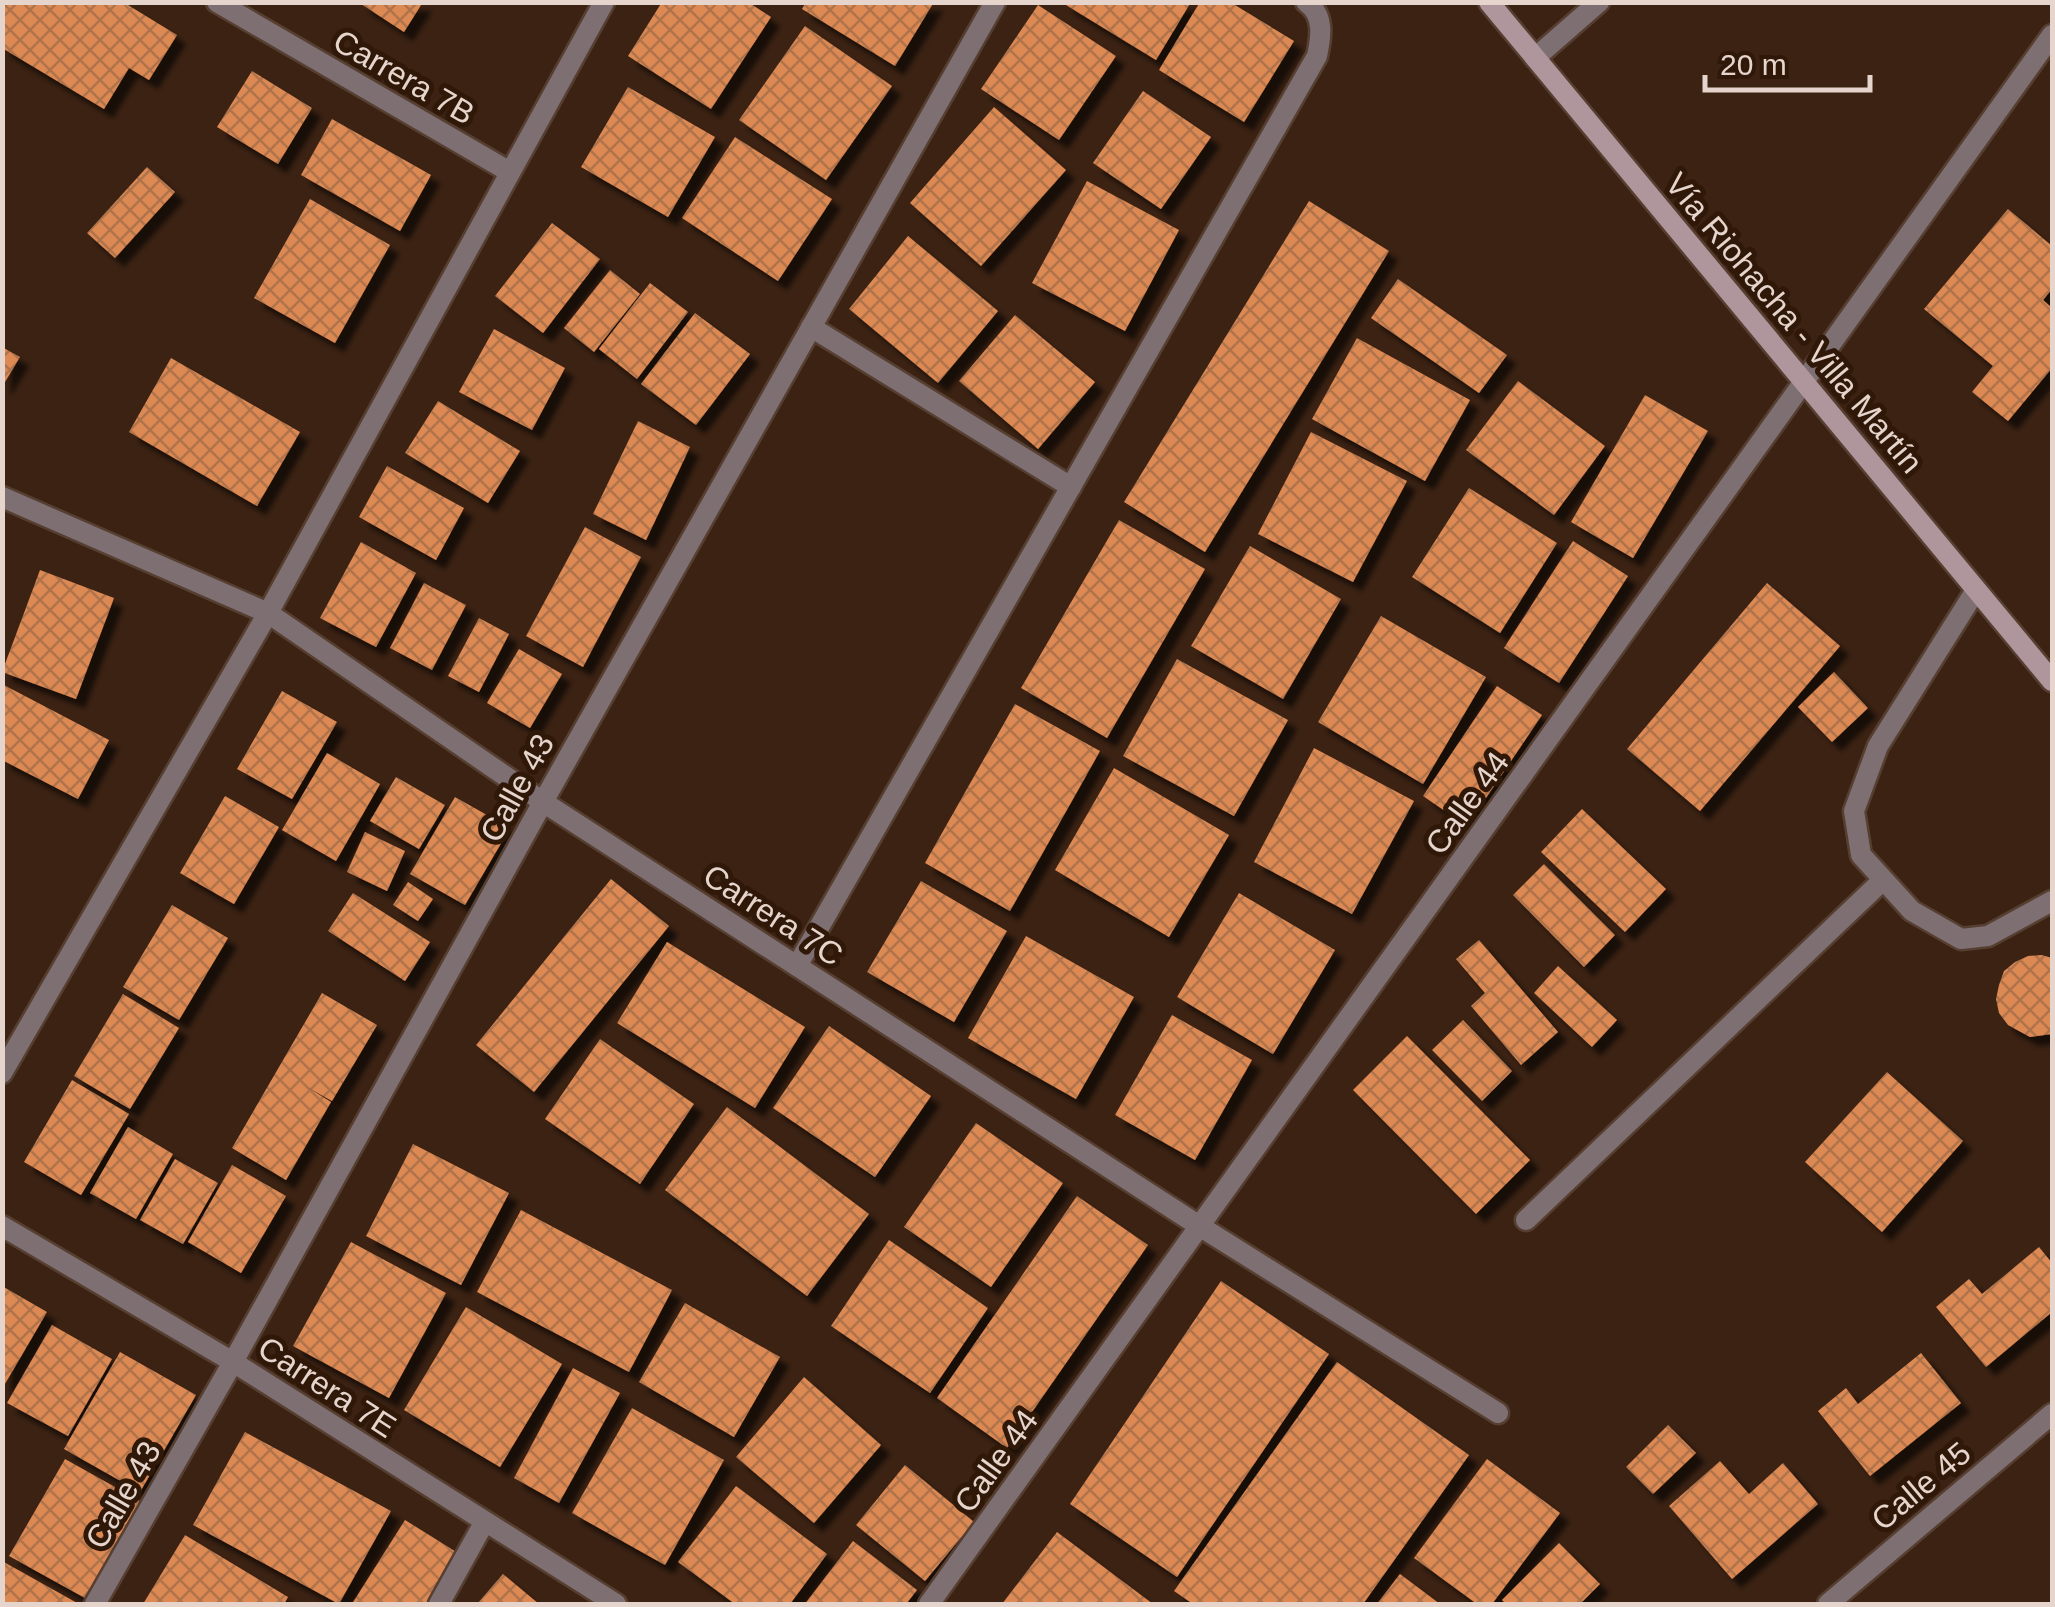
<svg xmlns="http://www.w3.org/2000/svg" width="2055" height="1607" viewBox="0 0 2055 1607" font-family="Arial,sans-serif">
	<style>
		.building { fill: url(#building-cross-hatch); filter: url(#shadow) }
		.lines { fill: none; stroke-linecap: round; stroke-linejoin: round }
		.service-casing { stroke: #563f31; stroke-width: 25 }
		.minor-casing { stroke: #563f31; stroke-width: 25 }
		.secondary-casing { stroke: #563f31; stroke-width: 25 }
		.service { stroke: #7e6f73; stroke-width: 20 }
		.minor { stroke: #7e6f73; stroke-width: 20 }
		.secondary { stroke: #af969c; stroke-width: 20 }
		.labels { text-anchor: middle; stroke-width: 10; stroke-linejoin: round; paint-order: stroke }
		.street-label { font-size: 32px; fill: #e6d5cc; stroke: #301809 }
	</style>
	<defs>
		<pattern id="building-cross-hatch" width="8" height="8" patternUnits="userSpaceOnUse" patternTransform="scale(2.5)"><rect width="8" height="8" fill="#dd8953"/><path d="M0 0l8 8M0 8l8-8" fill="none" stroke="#af734c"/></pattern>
		<filter id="shadow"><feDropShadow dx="9" dy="9" stdDeviation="2.5" flood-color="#0009"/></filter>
	</defs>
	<rect width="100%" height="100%" fill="#3b2213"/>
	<g class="building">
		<polygon points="2,2 123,2 177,35 149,80 129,68 104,109 2,48"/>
		<polygon points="358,2 423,2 404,32"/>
		<polygon points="662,2 748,2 771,17 711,109 628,56"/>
		<polygon points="806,2 934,2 895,66 802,9"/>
		<polygon points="1061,2 1191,2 1156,60"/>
		<polygon points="1200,2 1230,2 1294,41 1244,122 1159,70"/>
		<polygon points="1038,5 1116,56 1059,140 981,89"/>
		<polygon points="805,26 892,86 826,180 739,120"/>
		<polygon points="252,71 312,108 278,164 217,127"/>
		<polygon points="628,87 715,137 668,217 581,167"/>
		<polygon points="1143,91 1211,137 1161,209 1093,163"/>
		<polygon points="994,107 1066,170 981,266 910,203"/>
		<polygon points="332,119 431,175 400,231 301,175"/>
		<polygon points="735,137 832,199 778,281 682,218"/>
		<polygon points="147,167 175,192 115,258 87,233"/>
		<polygon points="1087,181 1179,230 1125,331 1032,283"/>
		<polygon points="310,199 390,245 335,343 254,298"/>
		<polygon points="1309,201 1389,251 1205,552 1124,502"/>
		<polygon points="2008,209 2052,246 2052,289 2043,300 2052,308 2052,368 2008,421 1972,392 1993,366 1924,309"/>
		<polygon points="552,223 600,259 543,333 495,296"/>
		<polygon points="908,236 998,311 938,383 849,309"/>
		<polygon points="610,270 640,294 594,352 564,328"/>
		<polygon points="1398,279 1507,355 1479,393 1371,318"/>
		<polygon points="650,283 688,312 637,379 599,349"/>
		<polygon points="695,313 750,354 696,425 641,384"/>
		<polygon points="1015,315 1095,382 1038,449 959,381"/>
		<polygon points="494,329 565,368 532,430 459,392"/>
		<polygon points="1357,338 1470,400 1425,481 1312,419"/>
		<polygon points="2,347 20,357 2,387"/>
		<polygon points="171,358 300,432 257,506 129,432"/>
		<polygon points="1518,381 1605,446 1554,515 1466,450"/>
		<polygon points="1645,395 1708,431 1633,558 1571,522"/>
		<polygon points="438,401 520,451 488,503 405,453"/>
		<polygon points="638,421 690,447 646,540 593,514"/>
		<polygon points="1311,432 1407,481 1353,582 1258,534"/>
		<polygon points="387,466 464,508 436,560 359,517"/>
		<polygon points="1469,488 1557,543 1500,633 1412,577"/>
		<polygon points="1119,520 1205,569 1107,738 1021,688"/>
		<polygon points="585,527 641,557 583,667 526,636"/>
		<polygon points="1573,541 1628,576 1559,683 1504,648"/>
		<polygon points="361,542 416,573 376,647 320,618"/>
		<polygon points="1250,546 1341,599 1283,699 1191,646"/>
		<polygon points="40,570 114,598 76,699 2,672"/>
		<polygon points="424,583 466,605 432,670 390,648"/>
		<polygon points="1767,583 1840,646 1700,811 1627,749"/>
		<polygon points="1381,616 1486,677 1423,784 1318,722"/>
		<polygon points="479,618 509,634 479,692 448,676"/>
		<polygon points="519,649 562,674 530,728 487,703"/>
		<polygon points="1177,659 1288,720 1234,816 1123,756"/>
		<polygon points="1834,672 1868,708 1832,742 1798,707"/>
		<polygon points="2,684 109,740 78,799 2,760"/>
		<polygon points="1497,686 1542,715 1467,826 1423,796"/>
		<polygon points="282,691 337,722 292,799 237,769"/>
		<polygon points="1015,704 1100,751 1010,911 925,863"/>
		<polygon points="1314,748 1414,801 1352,914 1254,862"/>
		<polygon points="327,753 380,784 336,861 282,830"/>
		<polygon points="1114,768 1229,835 1169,937 1055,870"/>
		<polygon points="396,777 445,805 419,849 370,821"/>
		<polygon points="225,796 279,827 234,904 180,873"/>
		<polygon points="455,797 510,828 465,905 410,874"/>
		<polygon points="1582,809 1666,889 1625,932 1541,852"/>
		<polygon points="365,832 405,851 387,891 347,872"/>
		<polygon points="1544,864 1615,935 1584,967 1513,895"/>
		<polygon points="611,879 669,926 534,1092 476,1045"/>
		<polygon points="921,881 1007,931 954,1022 867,972"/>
		<polygon points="408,882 433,899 418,921 393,905"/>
		<polygon points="353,893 430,942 405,981 328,931"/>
		<polygon points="1239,893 1335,950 1273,1054 1177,997"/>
		<polygon points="172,905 228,938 179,1020 123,987"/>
		<polygon points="1026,936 1134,997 1076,1099 968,1038"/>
		<polygon points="1479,940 1558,1032 1521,1065 1471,1006 1485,993 1456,959"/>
		<polygon points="667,942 805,1027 755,1108 617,1023"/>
		<polygon points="2042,955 2052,958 2052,1034 2030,1037 2008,1025 1999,1013 1996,999 1999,985 2004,971 2015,962 2028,956"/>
		<polygon points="1558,966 1617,1020 1592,1047 1534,993"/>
		<polygon points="322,993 377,1025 332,1101 307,1087 331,1102 286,1180 232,1148"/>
		<polygon points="123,994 179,1028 130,1109 74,1076"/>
		<polygon points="1172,1015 1252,1060 1195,1160 1115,1115"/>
		<polygon points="1463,1020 1512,1071 1482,1101 1432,1050"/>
		<polygon points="829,1026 931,1096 875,1177 773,1108"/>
		<polygon points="1407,1036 1530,1160 1476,1214 1353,1090"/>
		<polygon points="600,1039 694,1104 640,1184 545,1119"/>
		<polygon points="1887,1072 1963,1141 1882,1232 1805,1162"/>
		<polygon points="72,1080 129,1114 81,1195 24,1162"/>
		<polygon points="727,1107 869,1214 807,1296 665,1190"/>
		<polygon points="976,1123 1063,1183 991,1287 904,1227"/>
		<polygon points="128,1127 173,1154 136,1219 90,1193"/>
		<polygon points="413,1144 509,1193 461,1285 366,1236"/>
		<polygon points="175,1159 218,1183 183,1244 140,1220"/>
		<polygon points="232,1165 286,1196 241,1273 188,1242"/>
		<polygon points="1077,1196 1148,1245 1007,1448 937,1398"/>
		<polygon points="521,1210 672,1290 629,1372 477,1292"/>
		<polygon points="889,1240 988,1308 930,1393 831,1326"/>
		<polygon points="351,1242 446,1293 389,1398 293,1346"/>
		<polygon points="2039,1247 2052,1263 2052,1312 1986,1367 1936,1307 1969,1279 1982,1294"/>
		<polygon points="1221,1281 1329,1354 1177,1577 1070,1504"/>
		<polygon points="2,1286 47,1312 2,1389"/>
		<polygon points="685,1303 780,1357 734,1437 639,1382"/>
		<polygon points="466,1307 562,1364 500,1467 404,1410"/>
		<polygon points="52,1325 112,1359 68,1436 7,1403"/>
		<polygon points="120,1352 196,1395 140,1492 64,1449"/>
		<polygon points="1921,1353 1961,1403 1870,1476 1818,1411 1846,1388 1858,1404"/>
		<polygon points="1337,1362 1469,1455 1363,1604 1193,1604 1174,1591"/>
		<polygon points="573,1368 620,1393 559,1503 514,1478"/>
		<polygon points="804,1377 881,1445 814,1523 736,1457"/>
		<polygon points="632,1408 724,1460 665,1565 572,1513"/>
		<polygon points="1668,1425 1696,1453 1653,1494 1626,1467"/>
		<polygon points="245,1432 391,1511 339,1604 193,1525"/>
		<polygon points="65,1459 140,1501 85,1598 9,1556"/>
		<polygon points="1487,1459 1560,1513 1492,1604 1477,1604 1414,1558"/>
		<polygon points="1720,1461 1749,1494 1783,1463 1818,1504 1732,1579 1669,1506"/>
		<polygon points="905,1465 974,1522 925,1581 856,1525"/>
		<polygon points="736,1486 827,1554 790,1604 735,1604 678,1562"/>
		<polygon points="405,1520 458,1553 426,1604 352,1604"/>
		<polygon points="1057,1532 1153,1604 1002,1604"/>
		<polygon points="185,1535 288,1597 284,1604 143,1604"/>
		<polygon points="853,1541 917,1590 906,1604 805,1604"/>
		<polygon points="1559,1543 1600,1584 1580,1604 1506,1604 1502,1600"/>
		<polygon points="2,1561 79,1604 2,1604"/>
		<polygon points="503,1574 539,1604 477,1604"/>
		<polygon points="1400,1574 1440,1604 1377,1604"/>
	</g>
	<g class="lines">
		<defs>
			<g id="service">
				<polyline points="1535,58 1599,2"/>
				<polyline points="1976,590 1878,746 1854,811 1861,855 1912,911 1961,939 1988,936 2052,901"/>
				<polyline points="1526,1220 1883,880"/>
			</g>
			<g id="minor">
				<polyline points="217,2 510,172"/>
				<polyline points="811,327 1071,487"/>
				<polyline points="2,497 268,613 543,802 1201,1227 1498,1413"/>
				<path d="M797 966 1317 56C1321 37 1325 15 1306 2"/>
				<polyline points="2,1073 268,613 604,2"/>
				<polyline points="2,1226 233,1362 616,1604"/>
				<polyline points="95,1604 233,1362 543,802 995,2"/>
				<polyline points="439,1604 484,1523"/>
				<polyline points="929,1604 2052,35"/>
				<polyline points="1828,1604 2052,1414"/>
			</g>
			<polyline id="secondary" points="1489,2 2052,681"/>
		</defs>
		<use href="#service" class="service-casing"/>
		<use href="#minor" class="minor-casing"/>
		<use href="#secondary" class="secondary-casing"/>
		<use href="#service" class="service"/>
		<use href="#minor" class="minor"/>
		<use href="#secondary" class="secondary"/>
	</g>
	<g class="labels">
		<g class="street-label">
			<text transform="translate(404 77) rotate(30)" y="11">Carrera 7B</text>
			<text transform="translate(1794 323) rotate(50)" y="11">Vía Riohacha - Villa Martín</text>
			<text transform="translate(517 788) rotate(-61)" y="11">Calle 43</text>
			<text transform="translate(1467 803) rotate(-54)" y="11">Calle 44</text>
			<text transform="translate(773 915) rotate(33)" y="11">Carrera 7C</text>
			<text transform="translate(327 1387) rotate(33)" y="11">Carrera 7E</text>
			<text transform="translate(996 1461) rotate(-54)" y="11">Calle 44</text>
			<text transform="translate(1921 1486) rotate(-40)" y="11">Calle 45</text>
			<text transform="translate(123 1495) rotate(-60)" y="11">Calle 43</text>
		</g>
	</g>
	<rect width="2055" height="1607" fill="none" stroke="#e6d5cc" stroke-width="10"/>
	<path d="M1705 75v15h165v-15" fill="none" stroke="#e6d5cc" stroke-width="5"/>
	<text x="1720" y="75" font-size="30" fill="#e6d5cc" stroke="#301809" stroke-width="8" paint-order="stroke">20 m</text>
</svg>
